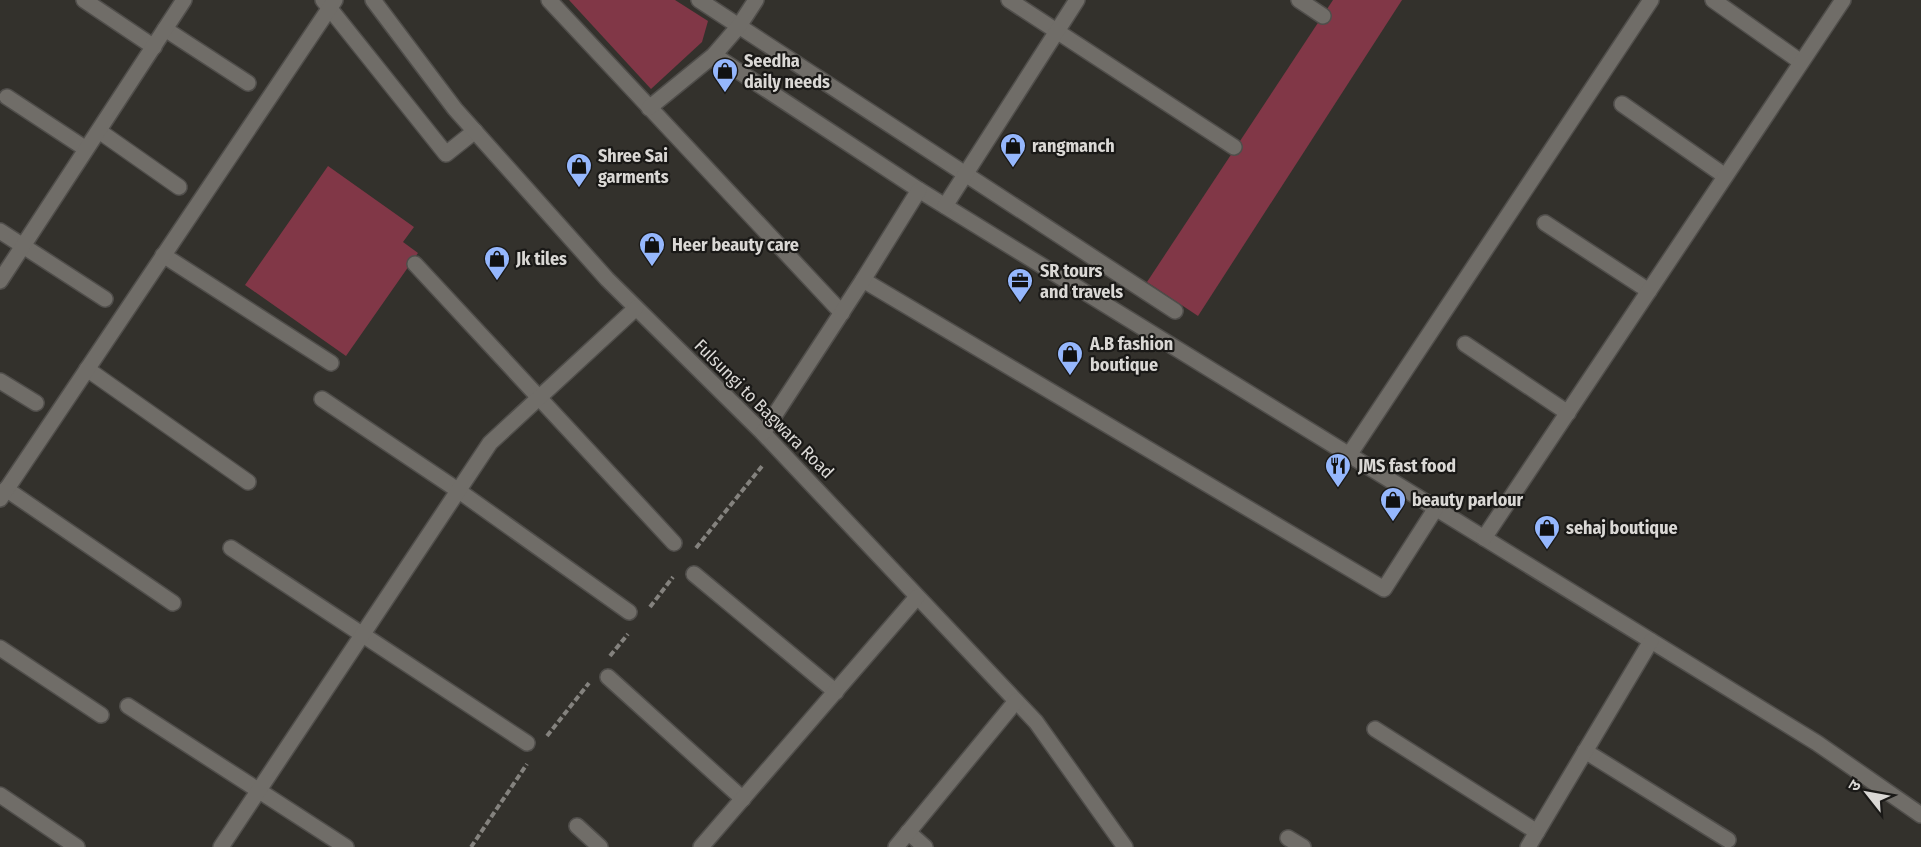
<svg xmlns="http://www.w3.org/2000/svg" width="1921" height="847" viewBox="0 0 1921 847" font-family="'Fira Sans Condensed','Noto Sans Devanagari',sans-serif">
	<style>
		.green { fill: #813747 }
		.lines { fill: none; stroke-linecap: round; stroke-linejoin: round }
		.minor-casing { stroke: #504e4b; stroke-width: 18 }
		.path { stroke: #84827e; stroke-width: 4; stroke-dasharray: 6 3; stroke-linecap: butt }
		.minor { stroke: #706d68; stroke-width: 15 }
		.labels { text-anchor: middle; stroke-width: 4.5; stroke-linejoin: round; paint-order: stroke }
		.poi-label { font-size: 18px; font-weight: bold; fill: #dad8d5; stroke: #1a1917; text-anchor: start }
		.street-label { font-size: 18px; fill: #dad8d5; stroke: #1a1917 }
	</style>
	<rect width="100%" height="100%" fill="#33312c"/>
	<g class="green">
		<polygon points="569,0 675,0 708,21 702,42 651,89"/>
		<polygon points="1333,0 1402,0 1198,316 1147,282"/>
		<polygon points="328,166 414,227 403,242 418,253 346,356 245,285"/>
	</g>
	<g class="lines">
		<defs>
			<g id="minor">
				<polyline points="84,0 154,47"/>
				<polyline points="323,0 446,154 475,131"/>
				<polyline points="373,0 455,109 607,279 763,433 1036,722 1125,847"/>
				<polyline points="549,0 842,313"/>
				<polyline points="699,0 1175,311"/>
				<polyline points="1009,0 1234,147"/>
				<polyline points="1299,0 1323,16"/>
				<polyline points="1713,0 1801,62"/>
				<polyline points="165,29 248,83"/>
				<polyline points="714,55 919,190 1817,743 1921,815"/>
				<polyline points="7,97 86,149"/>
				<polyline points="1622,104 1725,176"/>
				<polyline points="649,108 714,55 739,26 756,0"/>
				<polyline points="99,131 179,187"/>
				<polyline points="945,206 1077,0"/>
				<polyline points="1545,223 1649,291"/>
				<polyline points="0,231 105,299"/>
				<polyline points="163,255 331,363"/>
				<polyline points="415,264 674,543"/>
				<polyline points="863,280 1384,589 1436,508"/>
				<polyline points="0,281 184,0"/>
				<polyline points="1465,344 1568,413"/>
				<polyline points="87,369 248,482"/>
				<polyline points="0,381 36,403"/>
				<polyline points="322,399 459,491 629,612"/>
				<polyline points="763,433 863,280 919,190"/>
				<polyline points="1349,455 1651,0"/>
				<polyline points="6,489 173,603"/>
				<polyline points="0,499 335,0"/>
				<polyline points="1484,538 1843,0"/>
				<polyline points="231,548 527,743"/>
				<polyline points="694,574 836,692"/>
				<polyline points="0,648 101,715"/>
				<polyline points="608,677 743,799"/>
				<polyline points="128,706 346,847"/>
				<polyline points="1375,729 1537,832"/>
				<polyline points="1585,751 1728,840"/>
				<polyline points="0,795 77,847"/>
				<polyline points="577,826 600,847"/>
				<polyline points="908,832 925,847"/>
				<polyline points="1288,838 1303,847"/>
				<polyline points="221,847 490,443 636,308"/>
				<polyline points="701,847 917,597"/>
				<polyline points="896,847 1016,701"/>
				<polyline points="1528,847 1651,641"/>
			</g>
		</defs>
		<use href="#minor" class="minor-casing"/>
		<g class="path">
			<polyline points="696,548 763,465"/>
			<polyline points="650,607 673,577"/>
			<polyline points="610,656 628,634"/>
			<polyline points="547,736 589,683"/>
			<polyline points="471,847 527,764"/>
		</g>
		<use href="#minor" class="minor"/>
	</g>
	<defs>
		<symbol id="shop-pin" viewBox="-11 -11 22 30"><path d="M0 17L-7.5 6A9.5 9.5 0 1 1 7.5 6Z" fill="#95b7fd" stroke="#1a1917"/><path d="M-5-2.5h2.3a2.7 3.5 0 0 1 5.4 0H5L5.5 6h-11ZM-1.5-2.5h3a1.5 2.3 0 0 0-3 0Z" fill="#111"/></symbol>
		<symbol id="office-pin" viewBox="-11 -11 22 30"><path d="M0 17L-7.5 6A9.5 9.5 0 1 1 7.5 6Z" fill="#95b7fd" stroke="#1a1917"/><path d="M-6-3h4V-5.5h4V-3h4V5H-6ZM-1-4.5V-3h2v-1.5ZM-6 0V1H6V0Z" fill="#111"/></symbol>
		<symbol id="restaurant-pin" viewBox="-11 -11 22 30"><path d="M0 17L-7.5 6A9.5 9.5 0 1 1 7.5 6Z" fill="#95b7fd" stroke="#1a1917"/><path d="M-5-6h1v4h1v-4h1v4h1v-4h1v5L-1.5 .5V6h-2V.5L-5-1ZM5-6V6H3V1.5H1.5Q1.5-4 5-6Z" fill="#111"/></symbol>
	</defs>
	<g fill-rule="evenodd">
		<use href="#shop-pin" x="710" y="56" width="30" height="40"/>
		<use href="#shop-pin" x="998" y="131" width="30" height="40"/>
		<use href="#shop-pin" x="564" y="151" width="30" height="40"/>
		<use href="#shop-pin" x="637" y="230" width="30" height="40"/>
		<use href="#shop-pin" x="482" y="244" width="30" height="40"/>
		<use href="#office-pin" x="1005" y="266" width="30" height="40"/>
		<use href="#shop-pin" x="1055" y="339" width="30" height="40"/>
		<use href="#restaurant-pin" x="1323" y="451" width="30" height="40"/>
		<use href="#shop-pin" x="1378" y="485" width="30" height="40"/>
		<use href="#shop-pin" x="1532" y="513" width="30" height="40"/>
	</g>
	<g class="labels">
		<g class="poi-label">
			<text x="744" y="67">Seedha<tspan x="744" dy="21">daily needs</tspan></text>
			<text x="1032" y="152">rangmanch</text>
			<text x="598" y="162">Shree Sai<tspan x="598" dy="21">garments</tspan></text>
			<text x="672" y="251">Heer beauty care</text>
			<text x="516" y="265">Jk tiles</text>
			<text x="1040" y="277">SR tours<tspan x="1040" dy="21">and travels</tspan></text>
			<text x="1090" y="350">A.B fashion<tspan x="1090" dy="21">boutique</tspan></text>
			<text x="1358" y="472">JMS fast food</text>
			<text x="1412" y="506">beauty parlour</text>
			<text x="1566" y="534">sehaj boutique</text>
		</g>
		<g class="street-label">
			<text transform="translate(764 409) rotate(45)" y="6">Fulsungi to Bagwara Road</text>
		</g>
	</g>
	<g transform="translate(1867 793) rotate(301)" stroke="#1a1917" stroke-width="4.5" paint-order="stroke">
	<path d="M0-4.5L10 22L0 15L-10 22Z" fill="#dad8d5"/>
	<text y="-9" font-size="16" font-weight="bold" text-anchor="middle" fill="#dad8d5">उ</text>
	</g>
</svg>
